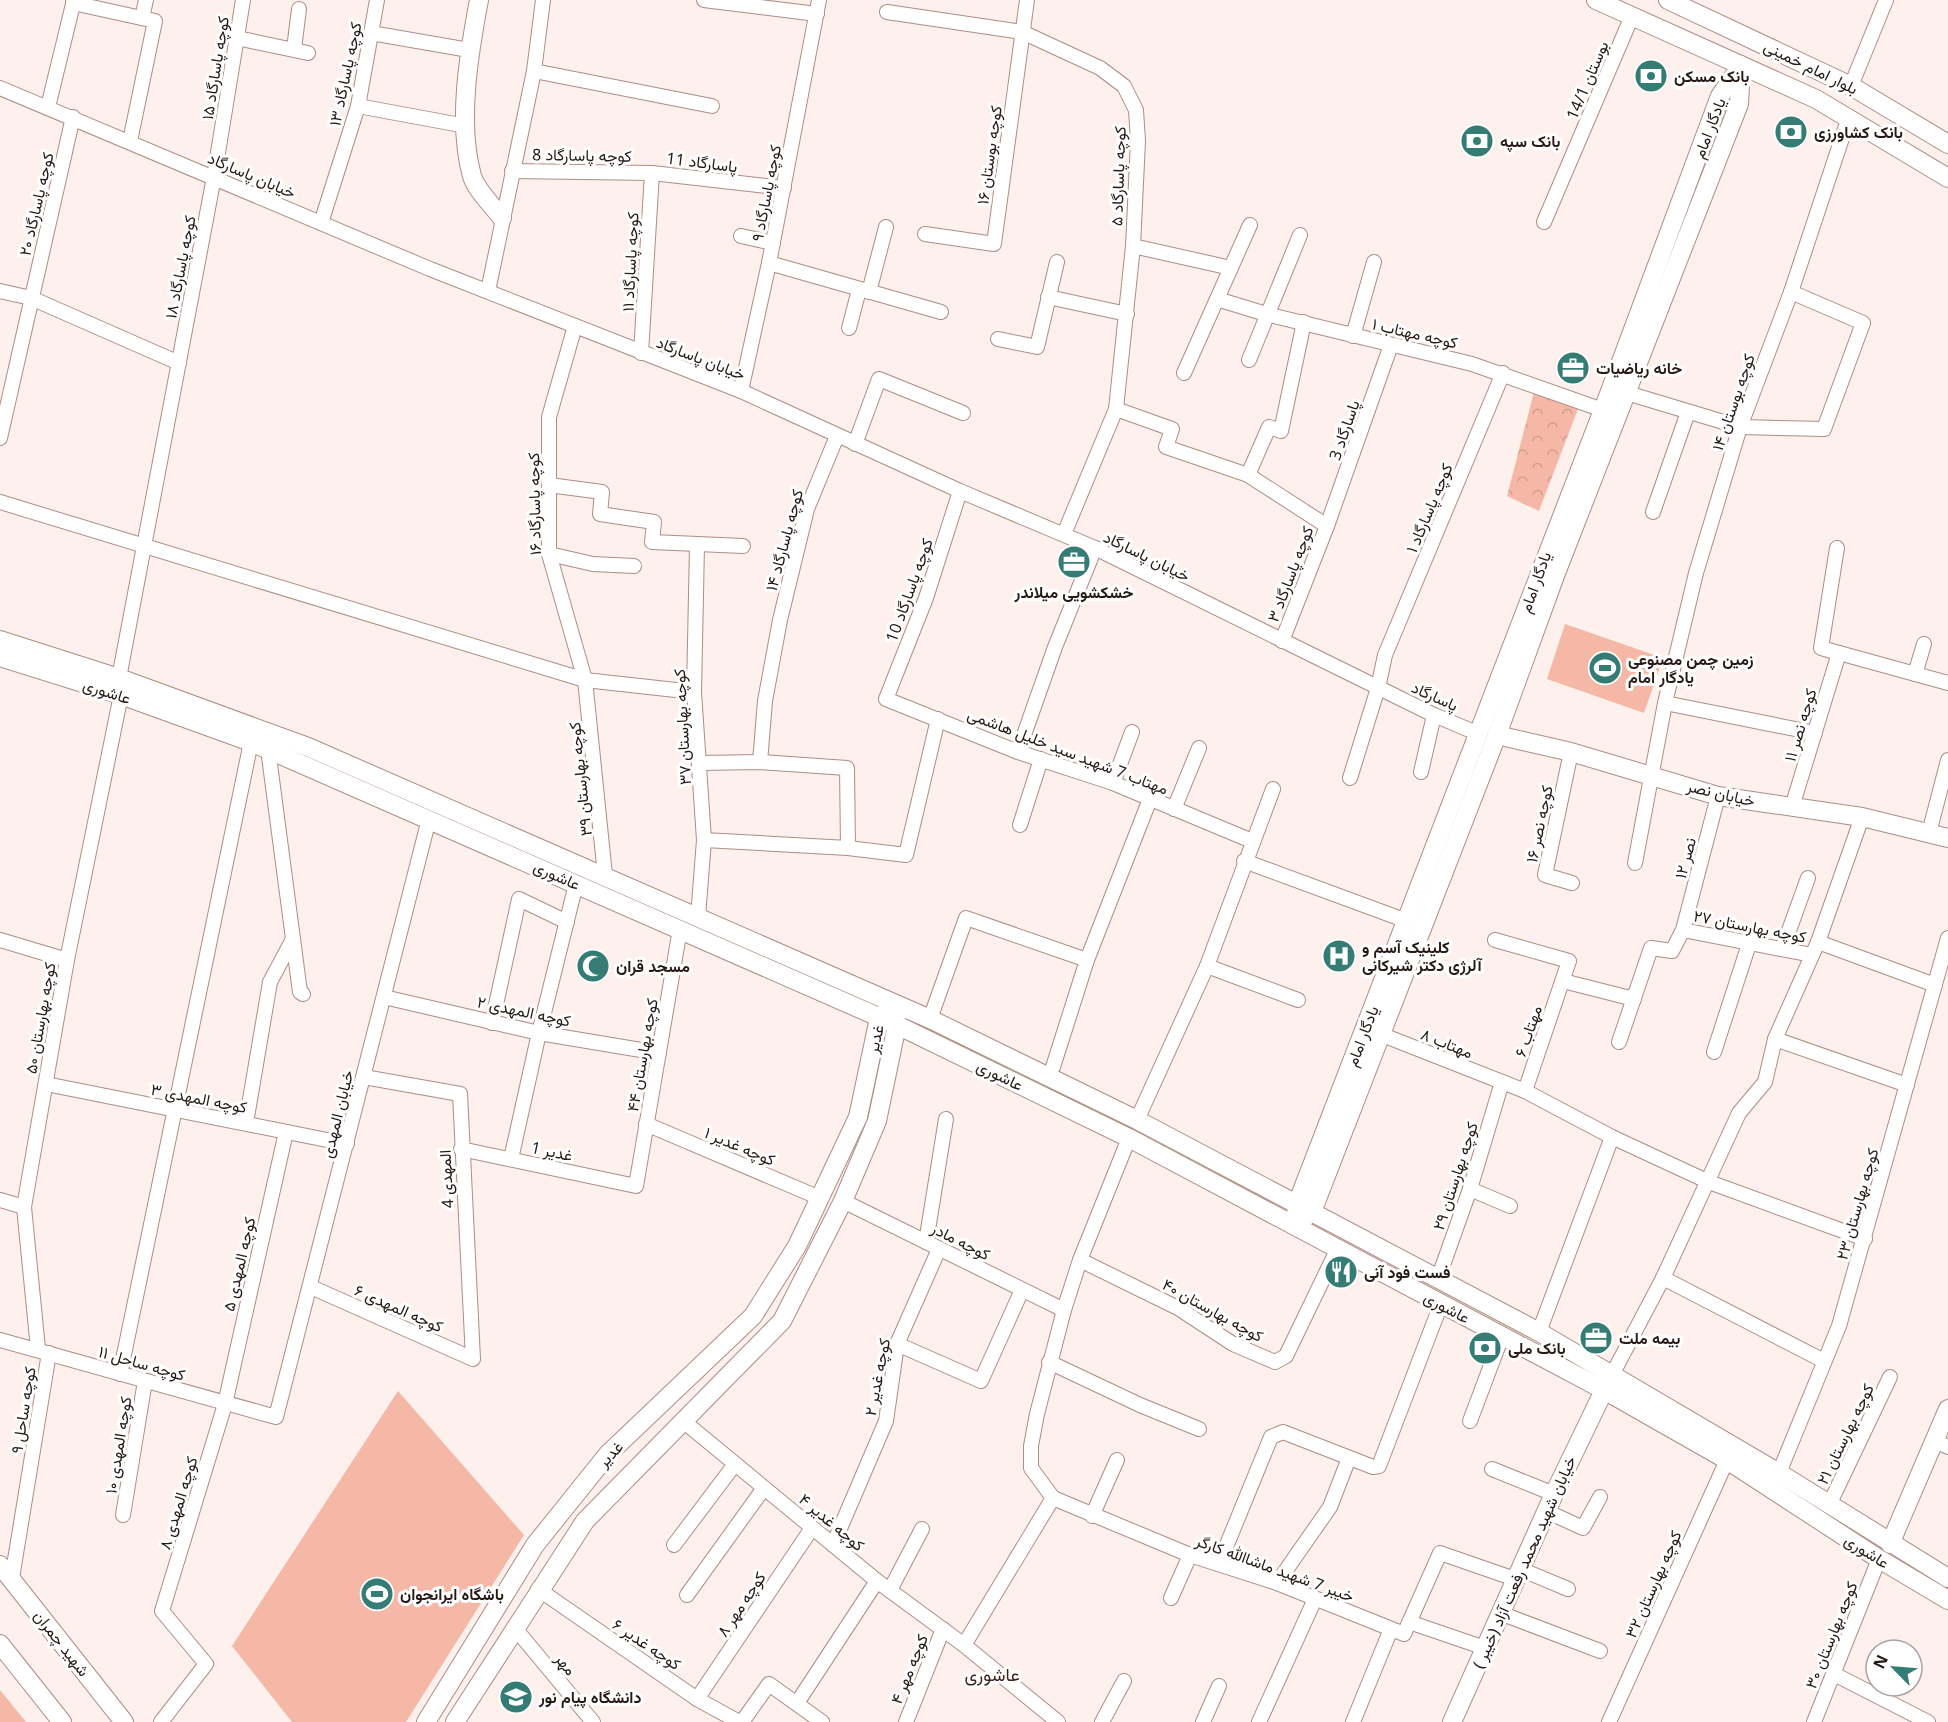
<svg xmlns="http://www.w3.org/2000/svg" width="1948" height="1722" viewBox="0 0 1948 1722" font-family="'Noto Sans',Vazirmatn,sans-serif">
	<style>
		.grass { fill: #f5b7a6 }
		.park { fill: url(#park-crowns) }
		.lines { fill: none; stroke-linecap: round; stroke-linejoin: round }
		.street-casing { stroke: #ad8d84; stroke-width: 16 }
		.secondary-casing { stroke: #ad8d84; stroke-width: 20 }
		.street { stroke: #fff; stroke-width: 14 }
		.secondary { stroke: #fff; stroke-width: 18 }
		.labels { text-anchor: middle; stroke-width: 6; stroke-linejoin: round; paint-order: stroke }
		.street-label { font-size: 16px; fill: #261916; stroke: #fff }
		.poi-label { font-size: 16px; font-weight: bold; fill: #261916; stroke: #fff; text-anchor: start }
		.neighbourhood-label { font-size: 18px; fill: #3d231c; stroke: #fff }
	</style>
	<defs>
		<pattern id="park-crowns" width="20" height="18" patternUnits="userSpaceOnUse" patternTransform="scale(1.5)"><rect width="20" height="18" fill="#f5b7a6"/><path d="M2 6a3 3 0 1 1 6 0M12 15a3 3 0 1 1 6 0" fill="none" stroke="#d29d8e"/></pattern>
	</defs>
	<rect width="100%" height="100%" fill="#fef0ec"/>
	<g class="grass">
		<polygon points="1565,624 1663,658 1644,713 1547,679"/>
		<polygon points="398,1391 524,1535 406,1722 292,1722 232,1646"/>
		<polygon points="0,1690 26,1722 0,1722"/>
	</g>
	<polygon class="park" points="1534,392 1578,409 1539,511 1507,496"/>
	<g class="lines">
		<defs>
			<g id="street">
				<polyline points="704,0 817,14"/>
				<polyline points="73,3 155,21 130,141"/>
				<polyline points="887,12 1022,32 1100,68 1124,86 1136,110 1138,141 1133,246 1116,409 1064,534"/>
				<polyline points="142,18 146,0"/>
				<polyline points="371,33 469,50"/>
				<polyline points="237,38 308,53"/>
				<polyline points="294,49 299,9"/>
				<polyline points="534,71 712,106"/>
				<polyline points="1851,86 1886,0"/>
				<polyline points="0,88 430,269 741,391 960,491 1095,548 1434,715 1479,734"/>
				<polyline points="358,106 466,126"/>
				<polyline points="48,107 74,0"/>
				<polyline points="512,171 652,173 784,188"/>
				<polyline points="1544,222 1632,16"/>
				<polyline points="321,223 358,106 377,0"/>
				<polyline points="925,234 994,244 1027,0"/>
				<polyline points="741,236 773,243"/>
				<polyline points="1133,246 1231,268"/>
				<polyline points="769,263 941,312"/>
				<polyline points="0,291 31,298 179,363"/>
				<polyline points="488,291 534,71 543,0"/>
				<polyline points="869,292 886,227"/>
				<polyline points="1048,297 1127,314"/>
				<polyline points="1217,299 1266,314 1472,364 1603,410"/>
				<polyline points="575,326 549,417 549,554 585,680 605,875"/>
				<polyline points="849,328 859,290"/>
				<polyline points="1353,336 1374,262"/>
				<polyline points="998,339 1037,347 1057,262"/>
				<polyline points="641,353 652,173"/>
				<polyline points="1249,360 1300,235"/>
				<polyline points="1184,373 1250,225"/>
				<polyline points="741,391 769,263 819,0"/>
				<polyline points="1627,393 1740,427 1824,429 1863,323 1791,292"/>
				<polyline points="1116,409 1172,429 1166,447 1248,475 1327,526 1282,641"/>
				<polyline points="0,438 73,117"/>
				<polyline points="855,444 879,379 963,413"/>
				<polyline points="1248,475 1269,427 1281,431 1304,322"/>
				<polyline points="549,485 602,492 600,514 654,522 652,542 743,546"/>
				<polyline points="960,491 926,598 886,699 1018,752 1113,783 1252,841"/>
				<polyline points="0,502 585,680 694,692"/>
				<polyline points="1653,512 1688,412"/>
				<polyline points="1327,526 1391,345"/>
				<polyline points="697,545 694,692 704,840 698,917"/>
				<polyline points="1837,548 1821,648 1948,683"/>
				<polyline points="549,554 593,564 634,566"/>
				<polyline points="1915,674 1924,644"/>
				<polyline points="119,678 214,177 243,0"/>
				<polyline points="1665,703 1815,733"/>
				<polyline points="268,749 300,992 303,994"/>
				<polyline points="1018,752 1055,647 1095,548"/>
				<polyline points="1571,752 1545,875 1572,883"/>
				<polyline points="760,762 765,701 780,620 807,509 837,436"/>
				<polyline points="700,763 760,762 847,768 848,848"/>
				<polyline points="1421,772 1434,715"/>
				<polyline points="1350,778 1378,688 1385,655 1503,373"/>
				<polyline points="1113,783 1132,732"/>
				<polyline points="1792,807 1839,653"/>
				<polyline points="1174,809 1199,748"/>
				<polyline points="1020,825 1041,759"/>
				<polyline points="1929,833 1948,760"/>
				<polyline points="704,840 848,848 906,855 938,719"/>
				<polyline points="1244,861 1407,921"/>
				<polyline points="1635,863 1665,703 1696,573 1740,427 1791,292 1849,117"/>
				<polyline points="1683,930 1718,796"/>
				<polyline points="0,940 67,960"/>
				<polyline points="1495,940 1569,961 1525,1091"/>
				<polyline points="1818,942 1935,985"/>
				<polyline points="1783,947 1808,878"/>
				<polyline points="1207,966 1298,1000"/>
				<polyline points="1563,981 1634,999"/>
				<polyline points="384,997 539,1033 659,1053"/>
				<polyline points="930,1019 966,918 1087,960"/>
				<polyline points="492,1023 519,899 567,922"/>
				<polyline points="1380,1034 1525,1091 1612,1137 1709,1182 1865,1239"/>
				<polyline points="1775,1039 1907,1085"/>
				<polyline points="1619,1042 1651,948 1672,951 1683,930 1812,955"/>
				<polyline points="1714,1052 1750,941"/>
				<polyline points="1053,1067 1087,960 1150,799"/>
				<polyline points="46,1084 347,1144"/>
				<polyline points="1137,1120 1207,966 1273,789"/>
				<polyline points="246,1123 270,982 293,939"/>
				<polyline points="646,1124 820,1198"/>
				<polyline points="461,1149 636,1186 680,929"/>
				<polyline points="511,1159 539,1033 576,884"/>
				<polyline points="1470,1189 1510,1206"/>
				<polyline points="0,1200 24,1207"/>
				<polyline points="843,1201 1064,1310"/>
				<polyline points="926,1242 946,1119"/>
				<polyline points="1080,1260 1178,1308 1233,1344 1275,1362 1286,1356 1338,1248"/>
				<polyline points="1663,1278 1824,1361"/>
				<polyline points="1438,1279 1470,1189 1502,1082"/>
				<polyline points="311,1287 473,1359 460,1094 364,1077"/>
				<polyline points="1539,1332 1612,1137"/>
				<polyline points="0,1340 276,1417 429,819"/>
				<polyline points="897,1344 981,1381 1022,1290"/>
				<polyline points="38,1349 24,1207 67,960 121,695"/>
				<polyline points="1049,1362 1140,1405 1199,1429"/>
				<polyline points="1613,1373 1663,1278 1739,1113 1765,1082 1775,1039 1818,942 1862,817"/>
				<polyline points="120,1374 251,742"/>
				<polyline points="682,1420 877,1581 964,1645 1058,1722"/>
				<polyline points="1470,1421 1502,1336"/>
				<polyline points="1935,1441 1948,1447"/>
				<polyline points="1492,1469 1554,1494"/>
				<polyline points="1779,1473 1839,1326 1948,938"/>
				<polyline points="1053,1498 1190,1555 1277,1583 1404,1634 1440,1553 1515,1579"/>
				<polyline points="1829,1505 1890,1377"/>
				<polyline points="1546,1511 1583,1528 1600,1497"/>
				<polyline points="123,1515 145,1381"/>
				<polyline points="1092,1516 1117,1460"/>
				<polyline points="674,1545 735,1464"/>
				<polyline points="833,1545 886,1421 897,1344 939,1249"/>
				<polyline points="1219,1564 1271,1437 1283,1432 1373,1467 1379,1466 1441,1304"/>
				<polyline points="1520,1569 1568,1589"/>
				<polyline points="12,1578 49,1353"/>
				<polyline points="1277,1583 1330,1507 1349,1458"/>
				<polyline points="538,1589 697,1699 739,1722"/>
				<polyline points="890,1590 922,1529"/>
				<polyline points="687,1595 764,1488"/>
				<polyline points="1171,1598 1190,1555"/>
				<polyline points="1500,1613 1600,1651"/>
				<polyline points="1409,1622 1485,1648"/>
				<polyline points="514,1627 593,1722"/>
				<polyline points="964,1645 1053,1498 1031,1468 1031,1446 1037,1414 1064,1310 1080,1260 1129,1138"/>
				<polyline points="1834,1674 1928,1722"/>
				<polyline points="697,1699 812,1528"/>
				<polyline points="797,1703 877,1581"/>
				<polyline points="161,1722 206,1664 162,1611 225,1404 286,1132"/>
				<polyline points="742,1722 769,1684 822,1722"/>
				<polyline points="906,1722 943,1629"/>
				<polyline points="1102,1722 1124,1681"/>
				<polyline points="1203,1722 1219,1686"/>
				<polyline points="1259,1722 1315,1599"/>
				<polyline points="1353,1722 1391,1629"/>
				<polyline points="1609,1722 1727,1460"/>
				<polyline points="1814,1722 1879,1559"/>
			</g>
			<g id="secondary">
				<path d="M479 0C469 53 457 123 472 176 476 190 493 206 502 218"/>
				<polyline points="1596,0 1816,99 1948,178"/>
				<polyline points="1668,0 1851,86 1948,144"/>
				<polyline points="0,640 119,678 308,747 930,1019 1137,1120 1539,1332 1779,1473 1948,1578"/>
				<polyline points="0,657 121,695 251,742 897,1025 1129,1138 1604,1390 1727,1460 1879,1559 1948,1600"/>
				<polyline points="1497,735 1571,752 1718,796 1862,817 1948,838"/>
				<polyline points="1296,1215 1297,1204 1603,410 1720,96 1740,67"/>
				<polyline points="1303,1219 1312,1212 1497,735 1556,573 1739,104 1741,65"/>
				<polyline points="1890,1544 1948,1409"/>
				<polyline points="0,1565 124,1722"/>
				<polyline points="0,1644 62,1722"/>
				<polyline points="426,1722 535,1545 608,1454 753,1316 797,1246 858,1117 879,1018 888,1010"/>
				<polyline points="455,1722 585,1521 782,1321 843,1201 877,1121 897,1025 895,1015"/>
				<polyline points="1452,1722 1554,1494 1609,1380"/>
			</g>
		</defs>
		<use href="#street" class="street-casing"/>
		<use href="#secondary" class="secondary-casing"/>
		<use href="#street" class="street"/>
		<use href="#secondary" class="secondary"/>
	</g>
	<defs>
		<symbol id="bank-disc" viewBox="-11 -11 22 22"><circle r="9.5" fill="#357c75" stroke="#fff"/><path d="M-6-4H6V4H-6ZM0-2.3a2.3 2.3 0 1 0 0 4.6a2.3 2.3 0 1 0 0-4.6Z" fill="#fff"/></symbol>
		<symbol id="office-disc" viewBox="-11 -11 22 22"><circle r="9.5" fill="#357c75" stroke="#fff"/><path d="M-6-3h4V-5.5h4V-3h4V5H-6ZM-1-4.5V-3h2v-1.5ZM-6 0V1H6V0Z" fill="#fff"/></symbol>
		<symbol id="stadium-disc" viewBox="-11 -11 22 22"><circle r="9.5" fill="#357c75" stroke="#fff"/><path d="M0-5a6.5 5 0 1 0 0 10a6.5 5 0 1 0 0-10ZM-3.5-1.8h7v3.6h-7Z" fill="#fff"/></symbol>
		<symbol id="hospital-disc" viewBox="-11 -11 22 22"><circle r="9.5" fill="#357c75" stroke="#fff"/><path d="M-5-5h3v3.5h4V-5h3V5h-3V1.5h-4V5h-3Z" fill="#fff"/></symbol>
		<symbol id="mosque-disc" viewBox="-11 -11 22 22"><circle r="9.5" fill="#357c75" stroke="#fff"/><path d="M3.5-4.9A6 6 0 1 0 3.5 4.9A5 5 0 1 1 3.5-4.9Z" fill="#fff"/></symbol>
		<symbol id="restaurant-disc" viewBox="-11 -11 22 22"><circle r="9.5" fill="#357c75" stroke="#fff"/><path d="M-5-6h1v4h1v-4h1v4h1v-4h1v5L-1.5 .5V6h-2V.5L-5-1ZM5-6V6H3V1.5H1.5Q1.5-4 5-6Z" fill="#fff"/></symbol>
		<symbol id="university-disc" viewBox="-11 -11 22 22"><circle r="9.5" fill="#357c75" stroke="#fff"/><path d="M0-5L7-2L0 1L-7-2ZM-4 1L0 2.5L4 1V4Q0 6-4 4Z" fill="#fff"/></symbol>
	</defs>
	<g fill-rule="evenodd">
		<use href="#bank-disc" x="1632" y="57" width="38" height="38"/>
		<use href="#bank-disc" x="1772" y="113" width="38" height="38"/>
		<use href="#bank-disc" x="1458" y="122" width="38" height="38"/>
		<use href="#office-disc" x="1554" y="349" width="38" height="38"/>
		<use href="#office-disc" x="1055" y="543" width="38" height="38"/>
		<use href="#stadium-disc" x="1586" y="649" width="38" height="38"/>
		<use href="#hospital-disc" x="1320" y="937" width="38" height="38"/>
		<use href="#mosque-disc" x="574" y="947" width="38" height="38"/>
		<use href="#restaurant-disc" x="1322" y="1253" width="38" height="38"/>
		<use href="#office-disc" x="1577" y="1319" width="38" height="38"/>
		<use href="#bank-disc" x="1466" y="1329" width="38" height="38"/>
		<use href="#stadium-disc" x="358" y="1575" width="38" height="38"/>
		<use href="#university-disc" x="497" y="1678" width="38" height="38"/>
	</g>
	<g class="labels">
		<g class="street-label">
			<text transform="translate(1811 67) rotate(26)" y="6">بلوار امام خمینی</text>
			<text transform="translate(215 68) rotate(-81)" y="6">کوچه پاسارگاد ۱۵</text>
			<text transform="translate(345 74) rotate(-78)" y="6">کوچه پاسارگاد ۱۳</text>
			<text transform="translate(1587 80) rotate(-67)" y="6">بوستان 14/1</text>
			<text transform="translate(1709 128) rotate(-69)" y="6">یادگار امام</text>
			<text transform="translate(582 155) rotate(1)" y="6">کوچه پاسارگاد 8</text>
			<text transform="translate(989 155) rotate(-82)" y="6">کوچه بوستان ۱۶</text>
			<text transform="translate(702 162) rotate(7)" y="6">پاسارگاد 11</text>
			<text transform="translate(252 175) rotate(23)" y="6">خیابان پاسارگاد</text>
			<text transform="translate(1118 176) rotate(-88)" y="6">کوچه پاسارگاد ۵</text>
			<text transform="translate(766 193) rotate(-79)" y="6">کوچه پاسارگاد ۹</text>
			<text transform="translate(36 204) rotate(-77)" y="6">کوچه پاسارگاد ۲۰</text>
			<text transform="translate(630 262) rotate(-87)" y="6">کوچه پاسارگاد ۱۱</text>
			<text transform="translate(180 267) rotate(-79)" y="6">کوچه پاسارگاد ۱۸</text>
			<text transform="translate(1415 333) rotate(13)" y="6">کوچه مهتاب ۱</text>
			<text transform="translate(701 358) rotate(21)" y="6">خیابان پاسارگاد</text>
			<text transform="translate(1733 402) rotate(-71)" y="6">کوچه بوستان ۱۴</text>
			<text transform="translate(1344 430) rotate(-71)" y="6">پاسارگاد 3</text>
			<text transform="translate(534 504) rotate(-91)" y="6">کوچه پاسارگاد ۱۶</text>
			<text transform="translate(1429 508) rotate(-67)" y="6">کوچه پاسارگاد ۱</text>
			<text transform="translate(784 540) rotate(-75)" y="6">کوچه پاسارگاد ۱۴</text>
			<text transform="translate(1147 556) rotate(26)" y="6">خیابان پاسارگاد</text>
			<text transform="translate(1290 574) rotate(-69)" y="6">کوچه پاسارگاد ۳</text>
			<text transform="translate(1535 582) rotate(-70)" y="6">یادگار امام</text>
			<text transform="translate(909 590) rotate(-70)" y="6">کوچه پاسارگاد 10</text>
			<text transform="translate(107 691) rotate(18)" y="6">عاشوری</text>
			<text transform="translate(1435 696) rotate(24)" y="6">پاسارگاد</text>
			<text transform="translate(1800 725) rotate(-73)" y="6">کوچه نصر ۱۱</text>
			<text transform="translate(682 727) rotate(-93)" y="6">کوچه بهارستان ۳۷</text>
			<text transform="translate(1068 751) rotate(21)" y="6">مهتاب 7 شهید سید خلیل هاشمی</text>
			<text transform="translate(580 779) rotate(-96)" y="6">کوچه بهارستان ۳۹</text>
			<text transform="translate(1721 793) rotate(13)" y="6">خیابان نصر</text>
			<text transform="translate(1539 824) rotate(-78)" y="6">کوچه نصر ۱۶</text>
			<text transform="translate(1685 858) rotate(-75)" y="6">نصر ۱۲</text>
			<text transform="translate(557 875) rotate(24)" y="6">عاشوری</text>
			<text transform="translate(1750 926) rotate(11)" y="6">کوچه بهارستان ۲۷</text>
			<text transform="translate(524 1011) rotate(12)" y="6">کوچه المهدی ۲</text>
			<text transform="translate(40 1018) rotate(-80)" y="6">کوچه بهارستان ۵۰</text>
			<text transform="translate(1528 1031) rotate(-71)" y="6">مهتاب ۶</text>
			<text transform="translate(1362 1036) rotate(-69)" y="6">یادگار امام</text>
			<text transform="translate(875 1039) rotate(-77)" y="6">غدیر</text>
			<text transform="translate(1447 1043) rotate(22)" y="6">مهتاب ۸</text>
			<text transform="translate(642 1055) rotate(-80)" y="6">کوچه بهارستان ۴۴</text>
			<text transform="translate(1000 1075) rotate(26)" y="6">عاشوری</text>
			<text transform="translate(199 1098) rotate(11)" y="6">کوچه المهدی ۳</text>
			<text transform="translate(337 1114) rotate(-76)" y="6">خیابان المهدی</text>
			<text transform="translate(740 1146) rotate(23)" y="6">کوچه غدیر ۱</text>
			<text transform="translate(552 1151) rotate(12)" y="6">غدیر 1</text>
			<text transform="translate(1455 1176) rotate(-72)" y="6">کوچه بهارستان ۲۹</text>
			<text transform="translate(446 1179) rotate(-93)" y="6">المهدی 4</text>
			<text transform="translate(1857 1204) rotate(-74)" y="6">کوچه بهارستان ۲۳</text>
			<text transform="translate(961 1241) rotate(27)" y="6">کوچه مادر</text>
			<text transform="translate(239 1264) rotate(-77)" y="6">کوچه المهدی ۵</text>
			<text transform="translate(1447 1307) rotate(28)" y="6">عاشوری</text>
			<text transform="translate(399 1308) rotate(24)" y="6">کوچه المهدی ۶</text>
			<text transform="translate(1213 1310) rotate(29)" y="6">کوچه بهارستان ۴۰</text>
			<text transform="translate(142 1363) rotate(16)" y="6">کوچه ساحل ۱۱</text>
			<text transform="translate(877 1377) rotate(-79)" y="6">کوچه غدیر ۲</text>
			<text transform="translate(23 1410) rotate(-81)" y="6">کوچه ساحل ۹</text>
			<text transform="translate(1845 1434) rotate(-64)" y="6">کوچه بهارستان ۲۱</text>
			<text transform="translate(118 1445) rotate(-81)" y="6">کوچه المهدی ۱۰</text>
			<text transform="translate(610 1454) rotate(-47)" y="6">غدیر</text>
			<text transform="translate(178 1503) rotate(-73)" y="6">کوچه المهدی ۸</text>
			<text transform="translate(832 1522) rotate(40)" y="6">کوچه غدیر ۴</text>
			<text transform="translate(1867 1551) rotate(32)" y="6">عاشوری</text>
			<text transform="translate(1524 1562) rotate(-66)" y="6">( خیبر) خیابان شهید محمد رفعت آزاد</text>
			<text transform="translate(1275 1568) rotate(20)" y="6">خیبر 7 شهید ماشاالله کارگر</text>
			<text transform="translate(1653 1584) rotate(-66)" y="6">کوچه بهارستان ۳۲</text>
			<text transform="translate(741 1604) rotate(-56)" y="6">کوچه مهر ۸</text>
			<text transform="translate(1831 1635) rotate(-68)" y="6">کوچه بهارستان ۳۰</text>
			<text transform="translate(62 1643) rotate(52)" y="6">شهید چمران</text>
			<text transform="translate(647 1644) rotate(34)" y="6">کوچه غدیر ۶</text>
			<text transform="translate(566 1664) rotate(51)" y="6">مهر</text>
			<text transform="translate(909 1669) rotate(-68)" y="6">کوچه مهر ۴</text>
		</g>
		<g class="poi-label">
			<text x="1674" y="82">بانک مسکن</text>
			<text x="1814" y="138">بانک کشاورزی</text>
			<text x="1500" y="147">بانک سپه</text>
			<text x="1596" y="374">خانه ریاضیات</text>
			<text x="1074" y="598" text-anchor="middle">خشکشویی میلاندر</text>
			<text x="1628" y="665">زمین چمن مصنوعی<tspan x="1628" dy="18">یادگار امام</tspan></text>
			<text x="1362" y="953">کلینیک آسم و<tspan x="1362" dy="18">آلرژی دکتر شیرکانی</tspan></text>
			<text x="616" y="972">مسجد قران</text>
			<text x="1364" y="1278">فست فود آنی</text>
			<text x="1619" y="1344">بیمه ملت</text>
			<text x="1508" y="1354">بانک ملی</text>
			<text x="400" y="1600">باشگاه ایرانجوان</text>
			<text x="539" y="1703">دانشگاه پیام نور</text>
		</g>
		<g class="neighbourhood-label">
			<text x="992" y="1681">عاشوری</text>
		</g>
	</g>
	<g transform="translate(1894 1668) rotate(295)"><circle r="28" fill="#ffffff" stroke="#a8a3a2" stroke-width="1.5"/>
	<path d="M0-4.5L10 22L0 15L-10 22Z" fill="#357c75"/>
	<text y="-9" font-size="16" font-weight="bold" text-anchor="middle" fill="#261916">N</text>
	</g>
</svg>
